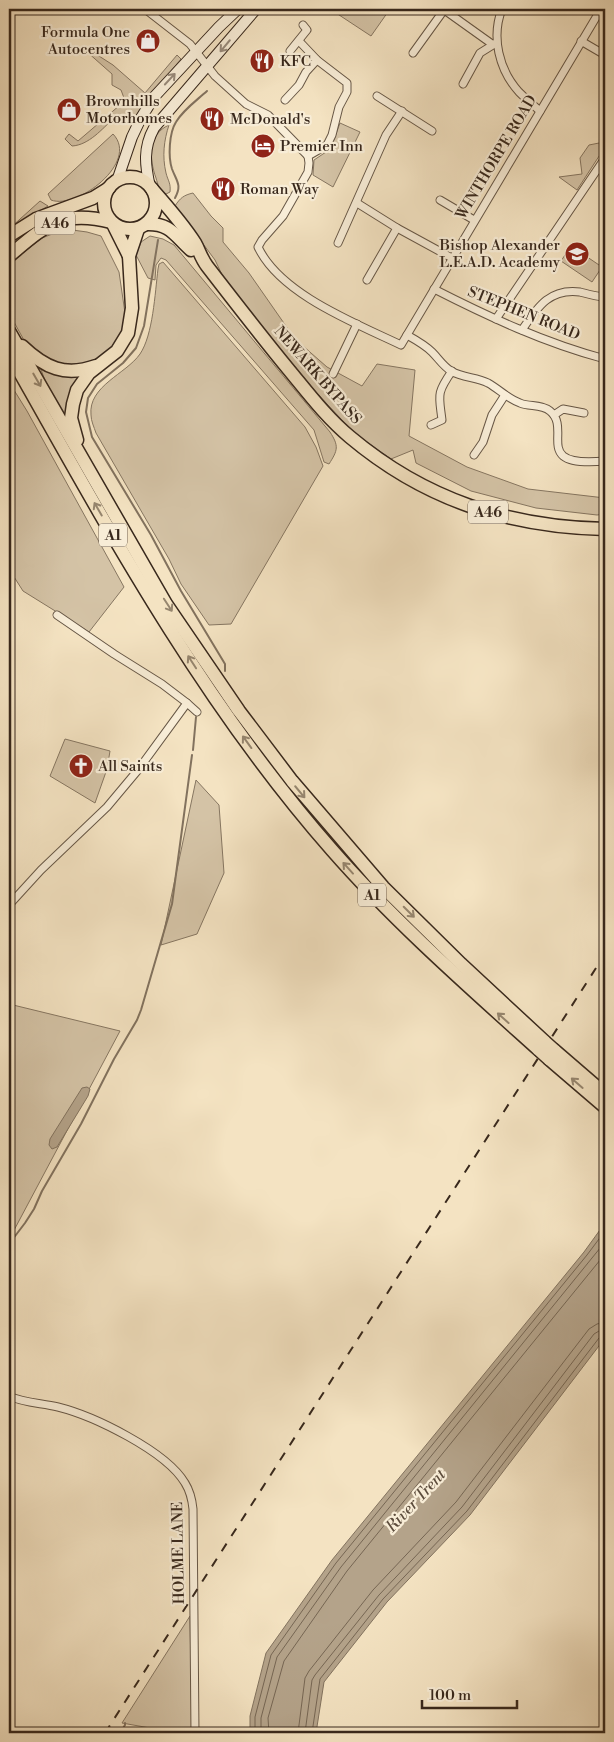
<svg xmlns="http://www.w3.org/2000/svg" width="614" height="1742" viewBox="0 0 614 1742" font-family="'Libre Bodoni',serif">
	<style>
		.green { fill: #d4c3a6; stroke: #867661 }
		.water { fill: #b4a38a; stroke: #82725e }
		.lines { fill: none; stroke-linecap: round; stroke-linejoin: round }
		.shore { stroke: #766653; stroke-width: 1 }
		.stream { stroke: #82725e; stroke-width: 2 }
		.street-casing { stroke: #675746; stroke-width: 9 }
		.secondary-casing { stroke: #38281c; stroke-width: 12 }
		.highway-casing { stroke: #38281c; stroke-width: 15 }
		.street { stroke: #f8edd7; stroke-width: 7 }
		.secondary { stroke: #f8edd7; stroke-width: 10 }
		.highway { stroke: #f4e3c2; stroke-width: 12 }
		.rail { stroke: #38281c; stroke-width: 2; stroke-dasharray: 9 9; stroke-linecap: butt }
		.highway-bridge-casing { stroke: #38281c; stroke-width: 15; stroke-linecap: butt }
		.highway-bridge { stroke: #f4e3c2; stroke-width: 12 }
		.oneway { stroke: #988a7a }
		.oneway2 { stroke: #96866f }
		.labels { text-anchor: middle; stroke-width: 4.5; stroke-linejoin: round; paint-order: stroke }
		.shield { fill: #f8edd7; stroke: #726354; stroke-width: 1 }
		.shield-label { font-size: 14px; font-weight: bold; fill: #38281c }
		.poi-label { font-size: 15px; fill: #38281c; stroke: #f8edd7; text-anchor: start }
		.street-label { font-size: 15px; fill: #38281c; stroke: #f8edd7 }
		.water-label { font-size: 16px; font-style: italic; fill: #5d4d3d; stroke: #f8edd7 }
	</style>
	<rect width="100%" height="100%" fill="#f4e3c2"/>
	<filter id="stains"><feTurbulence type="fractalNoise" baseFrequency=".004" numOctaves="4"/><feColorMatrix values="0 0 0 0 .2 0 0 0 0 .09 0 0 0 0 .02 0 0 0 .5 -.17"/></filter>
	<radialGradient id="worn" r=".72"><stop offset=".6" stop-color="#630" stop-opacity="0"/><stop offset="1" stop-color="#630" stop-opacity=".3"/></radialGradient>
	<g class="green">
		<polygon points="330,9 390,9 371,36"/>
		<path d="M88 49 113 65 145 93 177 55 181 59 146 101 134 119 114 118C102 129 89 145 72 146L65 139 69 134 78 141 120 105 124 98 121 90 112 85V74L86 51Z"/>
		<polygon points="340,123 360,132 333,187 313,175 314,160 326,152 332,145"/>
		<path d="M169 125C164 140 162 156 166 173 168 181 171 183 170 192L166 194C159 190 158 185 156 178 149 159 148 134 169 125Z"/>
		<path d="M113 134C140 162 77 210 51 200L48 194Z"/>
		<polygon points="605,139 605,147 577,190 559,177 582,174 580,158 589,145 604,142"/>
		<path d="M193 193 211 216 223 228V242L249 273 295 339 327 367 362 386 377 364 415 370 409 436 467 467 528 489 605 498V514L597 515 536 508 471 491 416 463 413 450 391 459 353 432 315 391 226 283 215 260 175 206C180 198 184 195 193 193Z"/>
		<polygon points="40,201 48,206 9,229"/>
		<polygon points="65,229 87,232 101,236 119,272 125,313 123,332 114,346 95,360 85,364 58,366 25,342 9,313 9,264 42,238"/>
		<path d="M150 236 163 239 174 245 330 432C339 446 338 450 329 464L324 462 314 430 166 260 161 258 156 265 155 280 148 278 136 255 141 242Z"/>
		<polygon points="571,246 602,267 592,282 561,261"/>
		<path d="M163 262 305 427 316 447 323 466 231 624 209 625 181 584 169 559 96 433C94 427 91 421 91 415 88 386 126 374 140 354 153 335 155 293 158 269L159 264Z"/>
		<polygon points="40,367 86,372 68,424 49,391"/>
		<polygon points="9,382 27,411 124,587 89,632 23,591 9,569"/>
		<polygon points="65,739 110,751 107,769 95,803 50,776"/>
		<polygon points="196,780 219,805 224,873 197,934 161,945"/>
		<polygon points="9,1004 120,1031 12,1234 9,1231"/>
		<polygon points="190,1616 192,1733 178,1733 122,1723"/>
	</g>
	<g class="water">
		<polygon points="87,1087 90,1089 88,1096 57,1147 52,1149 49,1145 50,1139 82,1088"/>
		<polygon points="605,1223 605,1338 470,1515 387,1602 324,1682 316,1733 250,1733 250,1716 266,1653 332,1560 584,1252"/>
	</g>
	<g class="lines">
		<g class="shore">
			<polyline points="255,1733 255,1717 271,1655 336,1563 587,1255 605,1231"/>
			<polyline points="261,1733 261,1718 277,1657 341,1567 605,1242"/>
			<polyline points="269,1733 268,1718 284,1661 347,1571 605,1254"/>
			<polyline points="298,1733 305,1678 309,1671 373,1590 456,1502 589,1329 597,1324 605,1322"/>
			<polyline points="305,1733 312,1680 315,1675 379,1595 462,1507 594,1334 599,1331 605,1330"/>
			<polyline points="312,1733 320,1679 383,1599 467,1511 599,1338 605,1336"/>
		</g>
		<g class="stream">
			<path d="M175 198C182 185 177 182 172 169 168 157 169 133 176 122 183 110 196 101 207 91"/>
			<polyline points="158,240 144,326 136,348 123,363 97,384 88,398 86,412 92,437 151,535 181,591 225,664 225,671"/>
			<polyline points="193,750 196,717"/>
			<polyline points="9,1244 25,1223 34,1209 42,1191 81,1124 114,1059 137,1020 141,1010 172,904 192,755"/>
			<polyline points="120,1733 125,1725 125,1723"/>
		</g>
		<defs>
			<g id="street">
				<polyline points="145,9 190,44 215,76 246,104 268,115 308,156"/>
				<polyline points="443,9 492,44"/>
				<path d="M502 9C491 37 499 70 519 92 526 99 533 105 540 111"/>
				<polyline points="299,41 317,60 347,83 347,92 339,107 332,135 327,145 308,156"/>
				<polyline points="581,41 605,55"/>
				<polyline points="290,51 307,30 303,25"/>
				<polyline points="413,53 444,10"/>
				<polyline points="463,84 480,53 496,43"/>
				<polyline points="377,96 432,131"/>
				<polyline points="285,100 299,85 306,72 317,60"/>
				<path d="M308 156 309 163 308 172 283 216 262 240 258 247C280 294 355 323 401 345L601 9"/>
				<polyline points="440,200 474,220"/>
				<polyline points="357,203 397,228 452,258"/>
				<polyline points="338,243 386,135 402,111"/>
				<polyline points="367,280 397,228"/>
				<path d="M434 289C489 317 545 343 605 359"/>
				<polyline points="496,319 605,158"/>
				<path d="M522 330C537 308 549 288 580 292 588 294 595 296 603 297"/>
				<path d="M407 335C416 340 425 345 432 352 439 359 443 366 451 371 463 378 476 377 488 383 499 389 508 399 520 403 529 407 542 404 550 411 573 430 530 468 605 461"/>
				<polyline points="333,374 357,324"/>
				<polyline points="554,415 563,409 584,413"/>
				<path d="M431 425 442 420C439 395 436 394 452 371"/>
				<polyline points="474,455 483,442 492,415 505,395"/>
				<polyline points="57,615 114,654 162,684 187,703"/>
				<polyline points="9,905 41,870 107,807 138,770 187,703 197,712"/>
				<path d="M9 1396C24 1403 41 1403 58 1407 94 1416 166 1451 185 1483 190 1491 192 1499 193 1509L195 1733"/>
			</g>
			<g id="secondary">
				<polyline points="117,181 132,137 141,118 154,97 219,27 238,9"/>
				<path d="M150 187C145 165 143 148 154 128L256 9"/>
			</g>
			<g id="highway">
				<circle cx="130" cy="203" r="26"/>
				<path d="M152 189C167 206 183 224 195 243 199 250 201 258 207 266 234 301 261 336 289 370 308 393 327 418 350 437 425 500 509 527 605 529"/>
				<polyline points="113,224 129,256"/>
				<path d="M146 224C171 223 175 236 191 250"/>
				<polyline points="9,236 36,219 93,198 109,188"/>
				<path d="M9 256C45 226 61 209 111 222"/>
				<polyline points="9,331 166,604 239,711 292,781 383,887 461,964 545,1042"/>
				<path d="M22 346C45 368 65 377 96 366"/>
				<path d="M9 353C106 525 201 701 332 850 395 922 468 986 539 1050"/>
				<polyline points="77,440 71,418 73,404 77,390 89,373 117,351 128,333 132,308 129,256 138,229"/>
				<polyline points="554,1050 605,1094"/>
				<polyline points="549,1059 605,1107"/>
			</g>
		</defs>
		<use href="#street" class="street-casing"/>
		<use href="#secondary" class="secondary-casing"/>
		<use href="#highway" class="highway-casing"/>
		<use href="#street" class="street"/>
		<use href="#secondary" class="secondary"/>
		<use href="#highway" class="highway"/>
		<polyline class="rail" points="105,1733 605,954"/>
		<defs>
			<g id="highway-bridge">
				<polyline points="545,1042 554,1050"/>
				<polyline points="539,1050 549,1059"/>
			</g>
		</defs>
		<use href="#highway-bridge" class="highway-bridge-casing"/>
		<use href="#highway-bridge" class="highway-bridge"/>
	</g>
	<defs><path id="oneway-shaft" d="M-6 0H5M1.5-3L5.5 0L1.5 3" fill="none" stroke-width="1.6" stroke-linecap="round" stroke-linejoin="round" transform="scale(1.25)"/></defs>
	<g class="oneway">
		<use href="#oneway-shaft" transform="translate(225 46) rotate(130)"/>
		<use href="#oneway-shaft" transform="translate(170 79) rotate(-47)"/>
	</g>
	<g class="oneway2">
		<use href="#oneway-shaft" transform="translate(37 380) rotate(60)"/>
		<use href="#oneway-shaft" transform="translate(98 509) rotate(-120)"/>
		<use href="#oneway-shaft" transform="translate(168 605) rotate(57)"/>
		<use href="#oneway-shaft" transform="translate(192 662) rotate(-123)"/>
		<use href="#oneway-shaft" transform="translate(247 742) rotate(-126)"/>
		<use href="#oneway-shaft" transform="translate(300 792) rotate(50)"/>
		<use href="#oneway-shaft" transform="translate(348 868) rotate(-132)"/>
		<use href="#oneway-shaft" transform="translate(409 912) rotate(45)"/>
		<use href="#oneway-shaft" transform="translate(503 1018) rotate(-138)"/>
		<use href="#oneway-shaft" transform="translate(577 1083) rotate(-139)"/>
	</g>
	<defs>
		<symbol id="shop-disc" viewBox="-11 -11 22 22"><circle r="9.5" fill="#8f2418" stroke="#f8edd7"/><path d="M-5-2.5h2.3a2.7 3.5 0 0 1 5.4 0H5L5.5 6h-11ZM-1.5-2.5h3a1.5 2.3 0 0 0-3 0Z" fill="#fff"/></symbol>
		<symbol id="restaurant-disc" viewBox="-11 -11 22 22"><circle r="9.5" fill="#8f2418" stroke="#f8edd7"/><path d="M-5-6h1v4h1v-4h1v4h1v-4h1v5L-1.5 .5V6h-2V.5L-5-1ZM5-6V6H3V1.5H1.5Q1.5-4 5-6Z" fill="#fff"/></symbol>
		<symbol id="hotel-disc" viewBox="-11 -11 22 22"><circle r="9.5" fill="#8f2418" stroke="#f8edd7"/><path d="M-6-4.5h1.5V1H6V5H4.5V3h-9V5H-6ZM-4 0a1.8 1.8 0 1 1 3.6 0ZM.5 0V-2.5h3Q6-2.5 6 0Z" fill="#fff"/></symbol>
		<symbol id="school-disc" viewBox="-11 -11 22 22"><circle r="9.5" fill="#8f2418" stroke="#f8edd7"/><path d="M0-5L7-2L0 1L-7-2ZM-4 1L0 2.5L4 1V4Q0 6-4 4Z" fill="#fff"/></symbol>
		<symbol id="church-disc" viewBox="-11 -11 22 22"><circle r="9.5" fill="#8f2418" stroke="#f8edd7"/><path d="M-1.2-6h2.4v3.5h3.3v2.4h-3.3V6h-2.4V-.1h-3.3v-2.4h3.3Z" fill="#fff"/></symbol>
	</defs>
	<g fill-rule="evenodd">
		<use href="#shop-disc" x="134" y="27" width="28" height="28"/>
		<use href="#restaurant-disc" x="248" y="47" width="28" height="28"/>
		<use href="#shop-disc" x="55" y="96" width="28" height="28"/>
		<use href="#restaurant-disc" x="198" y="105" width="28" height="28"/>
		<use href="#hotel-disc" x="249" y="132" width="28" height="28"/>
		<use href="#restaurant-disc" x="209" y="175" width="28" height="28"/>
		<use href="#school-disc" x="563" y="240" width="28" height="28"/>
		<use href="#church-disc" x="67" y="752" width="28" height="28"/>
	</g>
	<g class="labels">
		<g class="shield">
			<rect x="35" y="211.5" width="40" height="23" rx="4"/>
			<rect x="468" y="500.5" width="40" height="23" rx="4"/>
			<rect x="99" y="523.5" width="28" height="23" rx="4"/>
			<rect x="358" y="883.5" width="28" height="23" rx="4"/>
		</g>
		<g class="shield-label">
			<text x="55" y="228">A46</text>
			<text x="488" y="517">A46</text>
			<text x="113" y="540">A1</text>
			<text x="372" y="900">A1</text>
		</g>
		<g class="poi-label">
			<text x="130" y="37" text-anchor="end">Formula One<tspan x="130" dy="17">Autocentres</tspan></text>
			<text x="280" y="66">KFC</text>
			<text x="86" y="106">Brownhills<tspan x="86" dy="17">Motorhomes</tspan></text>
			<text x="230" y="124">McDonald's</text>
			<text x="280" y="151">Premier Inn</text>
			<text x="240" y="194">Roman Way</text>
			<text x="560" y="250" text-anchor="end">Bishop Alexander<tspan x="560" dy="17">L.E.A.D. Academy</tspan></text>
			<text x="98" y="771">All Saints</text>
		</g>
		<g class="street-label">
			<text transform="translate(496 157) rotate(-59)" y="5">WINTHORPE ROAD</text>
			<text transform="translate(524 313) rotate(22)" y="5">STEPHEN ROAD</text>
			<text transform="translate(318 375) rotate(49)" y="5">NEWARK BYPASS</text>
			<text transform="translate(178 1553) rotate(-91)" y="5">HOLME LANE</text>
		</g>
		<g class="water-label">
			<text transform="translate(415 1500) rotate(-47)" y="6">River Trent</text>
		</g>
	</g>
	<rect width="614" height="1742" fill="none" stroke="#f4e3c2" stroke-width="30"/>
	<rect x="10" y="10" width="594" height="1722" fill="none" stroke="#38281c" stroke-width="2.5"/>
	<rect x="15" y="15" width="584" height="1712" fill="none" stroke="#38281c"/>
	<path d="M422 1700v8h95v-8" fill="none" stroke="#38281c" stroke-width="2.5"/>
	<text x="429" y="1700" font-size="15" fill="#38281c" stroke="#f8edd7" stroke-width="4" paint-order="stroke">100 m</text>
	<rect width="100%" height="100%" filter="url(#stains)"/>
	<rect width="100%" height="100%" fill="url(#worn)"/>
</svg>
